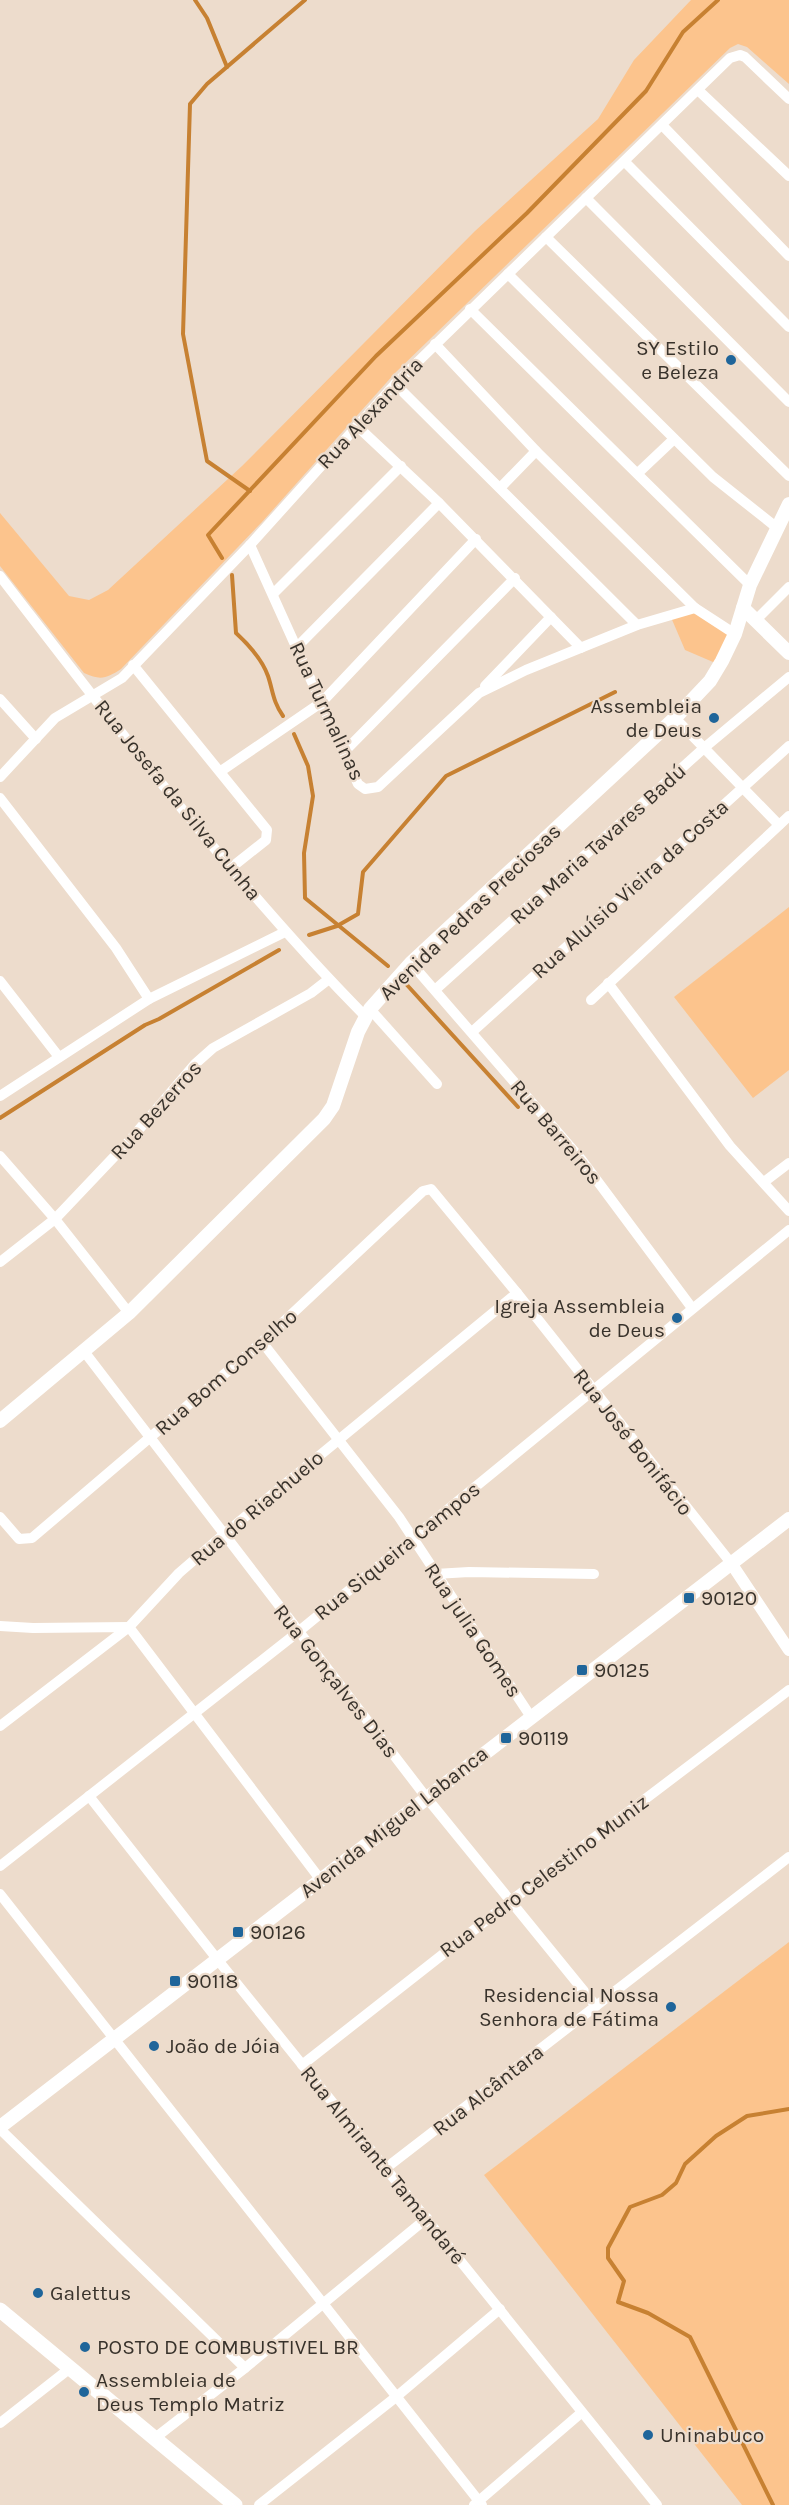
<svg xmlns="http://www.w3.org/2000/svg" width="789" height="2505" viewBox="0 0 789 2505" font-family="Karla,sans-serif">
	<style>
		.green { fill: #fcc48d }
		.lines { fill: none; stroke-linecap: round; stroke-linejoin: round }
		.stream { stroke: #c78132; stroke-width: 4 }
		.minor { stroke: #fff; stroke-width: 10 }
		.tertiary { stroke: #fff; stroke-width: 12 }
		.secondary { stroke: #fff; stroke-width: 14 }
		.primary { stroke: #fff; stroke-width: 15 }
		.poi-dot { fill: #1f659a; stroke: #eddccc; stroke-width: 2 }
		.labels { text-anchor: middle; stroke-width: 4.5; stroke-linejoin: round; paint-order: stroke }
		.poi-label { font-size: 21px; fill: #38322b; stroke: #eddccc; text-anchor: start }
		.street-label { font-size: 21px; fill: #38322b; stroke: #eddccc }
	</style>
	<rect width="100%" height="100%" fill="#eddccc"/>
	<g class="green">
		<path d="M691 0H789V84L747 47 738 44 730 48 395 373 262 522 121 669C107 678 101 681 84 673L0 566V513L69 596 89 600 108 590 242 466 475 231 598 119 634 60Z"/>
		<polygon points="695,608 735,634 720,665 685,650 670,615"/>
		<polygon points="789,907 789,1070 753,1098 674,997"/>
		<polygon points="789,1942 789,2505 742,2505 484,2175"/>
	</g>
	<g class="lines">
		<g class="stream">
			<polyline points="195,0 207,18 227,67"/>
			<polyline points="250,491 207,461 183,334 190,104 207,84 305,0"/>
			<polyline points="222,558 208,535 376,356 527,213 646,91 683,32 718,0"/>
			<path d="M232 575 236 633C249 645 262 659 268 676 273 691 273 702 283 716"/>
			<polyline points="294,734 308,766 313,796 304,853 305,898 388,966"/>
			<polyline points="309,935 337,926 358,914 363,872 446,776 615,692"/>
			<polyline points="407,985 518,1107"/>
			<polyline points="0,1118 145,1025 159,1019 279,950"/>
			<polyline points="773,2505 690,2337 648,2313 618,2302 624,2281 608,2258 608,2248 630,2207 662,2195 676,2183 685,2164 716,2136 747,2116 789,2109"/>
		</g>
		<g class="minor">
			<polyline points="698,90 789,176"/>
			<polyline points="662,125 789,256"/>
			<polyline points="625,162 789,327"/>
			<polyline points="586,198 789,402"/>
			<polyline points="546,237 789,476"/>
			<polyline points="508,274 713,477 776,527"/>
			<polyline points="470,309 750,585"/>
			<polyline points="435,344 536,451 695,608 735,634"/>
			<polyline points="395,384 637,625"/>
			<polyline points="357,426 439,503 581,648"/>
			<polyline points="638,473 674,439"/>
			<polyline points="501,487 536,451"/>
			<polyline points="250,545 358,784 365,789 378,787 479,693 526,670 637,625 695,608"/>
			<path d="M0 576C115 725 233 882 365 1016"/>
			<polyline points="273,594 401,466"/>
			<polyline points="756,620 789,587"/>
			<polyline points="298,646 439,503"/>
			<polyline points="133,665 267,830 266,840 232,867"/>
			<polyline points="485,686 551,617"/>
			<polyline points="0,699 36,739"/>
			<polyline points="675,718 779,825"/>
			<polyline points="344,752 515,578"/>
			<polyline points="221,771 322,702 476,539"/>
			<polyline points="0,777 55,718 122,678 250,545 395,384 730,58 740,55 745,57 789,99"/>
			<polyline points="0,798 116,948 149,999"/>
			<polyline points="411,963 581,1159 692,1308"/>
			<polyline points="0,981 59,1057"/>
			<polyline points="608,983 730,1146 789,1211"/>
			<polyline points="435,990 704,748 789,677"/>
			<polyline points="591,1000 789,816"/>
			<polyline points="370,1009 437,1084"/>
			<polyline points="472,1032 789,746"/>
			<polyline points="0,1096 149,999 285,932"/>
			<polyline points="0,1156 55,1219 129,1313"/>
			<polyline points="764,1182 789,1163"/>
			<polyline points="0,1262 55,1219 130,1140 195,1064 213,1048 311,993 329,979"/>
			<polyline points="262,1342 399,1517 531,1717"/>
			<polyline points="83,1350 426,1797 596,2006"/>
			<polyline points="0,1517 19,1539 32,1538 262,1342 423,1191 431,1189 517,1293 731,1563"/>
			<polyline points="435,1574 469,1572 594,1574"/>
			<polyline points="0,1626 33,1628 129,1627 320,1879"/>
			<polyline points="0,1726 129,1627 179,1573 223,1535 517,1293"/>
			<polyline points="89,1796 217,1959 657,2505"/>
			<polyline points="0,1866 298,1632 789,1230"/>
			<polyline points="0,1894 482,2505"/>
			<polyline points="302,2065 512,1900 789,1690"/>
			<polyline points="0,2129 245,2368"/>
			<polyline points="386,2168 789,1857"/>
			<polyline points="0,2423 69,2369"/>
			<polyline points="155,2438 245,2368 427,2218"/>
			<polyline points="259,2505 396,2397 500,2309"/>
			<polyline points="474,2505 581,2413"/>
		</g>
		<polyline class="tertiary" points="731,1563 789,1650"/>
		<g class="secondary">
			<polyline points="743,608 789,653"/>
			<polyline points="0,1421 129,1313 324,1119 333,1106 358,1032 370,1009 411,963 675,718 710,681 722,661 735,634 750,585 789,504"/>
			<polyline points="0,2127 789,1519"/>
		</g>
		<polyline class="primary" points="0,2310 235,2505"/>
	</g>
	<g class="poi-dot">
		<circle cx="731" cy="360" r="6"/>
		<circle cx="714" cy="718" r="6"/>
		<circle cx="677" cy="1318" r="6"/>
		<rect x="683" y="1592" width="12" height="12" rx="3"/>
		<rect x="576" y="1664" width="12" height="12" rx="3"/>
		<rect x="500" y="1732" width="12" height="12" rx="3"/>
		<rect x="232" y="1926" width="12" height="12" rx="3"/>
		<rect x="169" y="1975" width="12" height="12" rx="3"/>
		<circle cx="671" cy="2007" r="6"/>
		<circle cx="154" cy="2046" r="6"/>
		<circle cx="38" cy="2293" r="6"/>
		<circle cx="85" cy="2347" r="6"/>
		<circle cx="84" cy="2392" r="6"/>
		<circle cx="648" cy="2435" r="6"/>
	</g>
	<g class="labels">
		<g class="poi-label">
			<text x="719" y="355" text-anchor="end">SY Estilo<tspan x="719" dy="24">e Beleza</tspan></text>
			<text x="702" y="713" text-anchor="end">Assembleia<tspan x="702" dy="24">de Deus</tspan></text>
			<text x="665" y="1313" text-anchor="end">Igreja Assembleia<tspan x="665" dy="24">de Deus</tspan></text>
			<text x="701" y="1605">90120</text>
			<text x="594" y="1677">90125</text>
			<text x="518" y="1745">90119</text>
			<text x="250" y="1939">90126</text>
			<text x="187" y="1988">90118</text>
			<text x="659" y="2002" text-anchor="end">Residencial Nossa<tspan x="659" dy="24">Senhora de Fátima</tspan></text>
			<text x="166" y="2053">João de Jóia</text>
			<text x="50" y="2300">Galettus</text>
			<text x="97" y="2354">POSTO DE COMBUSTIVEL BR</text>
			<text x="96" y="2387">Assembleia de<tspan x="96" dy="24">Deus Templo Matriz</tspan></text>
			<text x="660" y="2442">Uninabuco</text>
		</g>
		<g class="street-label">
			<text transform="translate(370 413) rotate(-47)" y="7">Rua Alexandria</text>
			<text transform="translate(327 711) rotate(65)" y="7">Rua Turmalinas</text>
			<text transform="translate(178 800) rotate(51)" y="7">Rua Josefa da Silva Cunha</text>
			<text transform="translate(598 844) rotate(-42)" y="7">Rua Maria Tavares Badú</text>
			<text transform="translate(630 889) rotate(-42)" y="7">Rua Aluísio Vieira da Costa</text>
			<text transform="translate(470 912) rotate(-44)" y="7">Avenida Pedras Preciosas</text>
			<text transform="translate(156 1110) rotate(-48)" y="7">Rua Bezerros</text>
			<text transform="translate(556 1132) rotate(50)" y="7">Rua Barreiros</text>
			<text transform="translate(226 1372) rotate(-41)" y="7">Rua Bom Conselho</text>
			<text transform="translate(633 1442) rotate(52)" y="7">Rua José Bonifácio</text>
			<text transform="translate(257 1508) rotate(-40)" y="7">Rua do Riachuelo</text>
			<text transform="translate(397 1551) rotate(-39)" y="7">Rua Siqueira Campos</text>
			<text transform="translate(473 1630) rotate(56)" y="7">Rua julia Gomes</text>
			<text transform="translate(336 1681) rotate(52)" y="7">Rua Gonçalves Dias</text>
			<text transform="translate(394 1822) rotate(-38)" y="7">Avenida Miguel Labanca</text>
			<text transform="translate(544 1876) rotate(-37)" y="7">Rua Pedro Celestino Muniz</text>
			<text transform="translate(488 2090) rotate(-38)" y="7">Rua Alcântara</text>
			<text transform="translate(383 2165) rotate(51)" y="7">Rua Almirante Tamandaré</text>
		</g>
	</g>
</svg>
